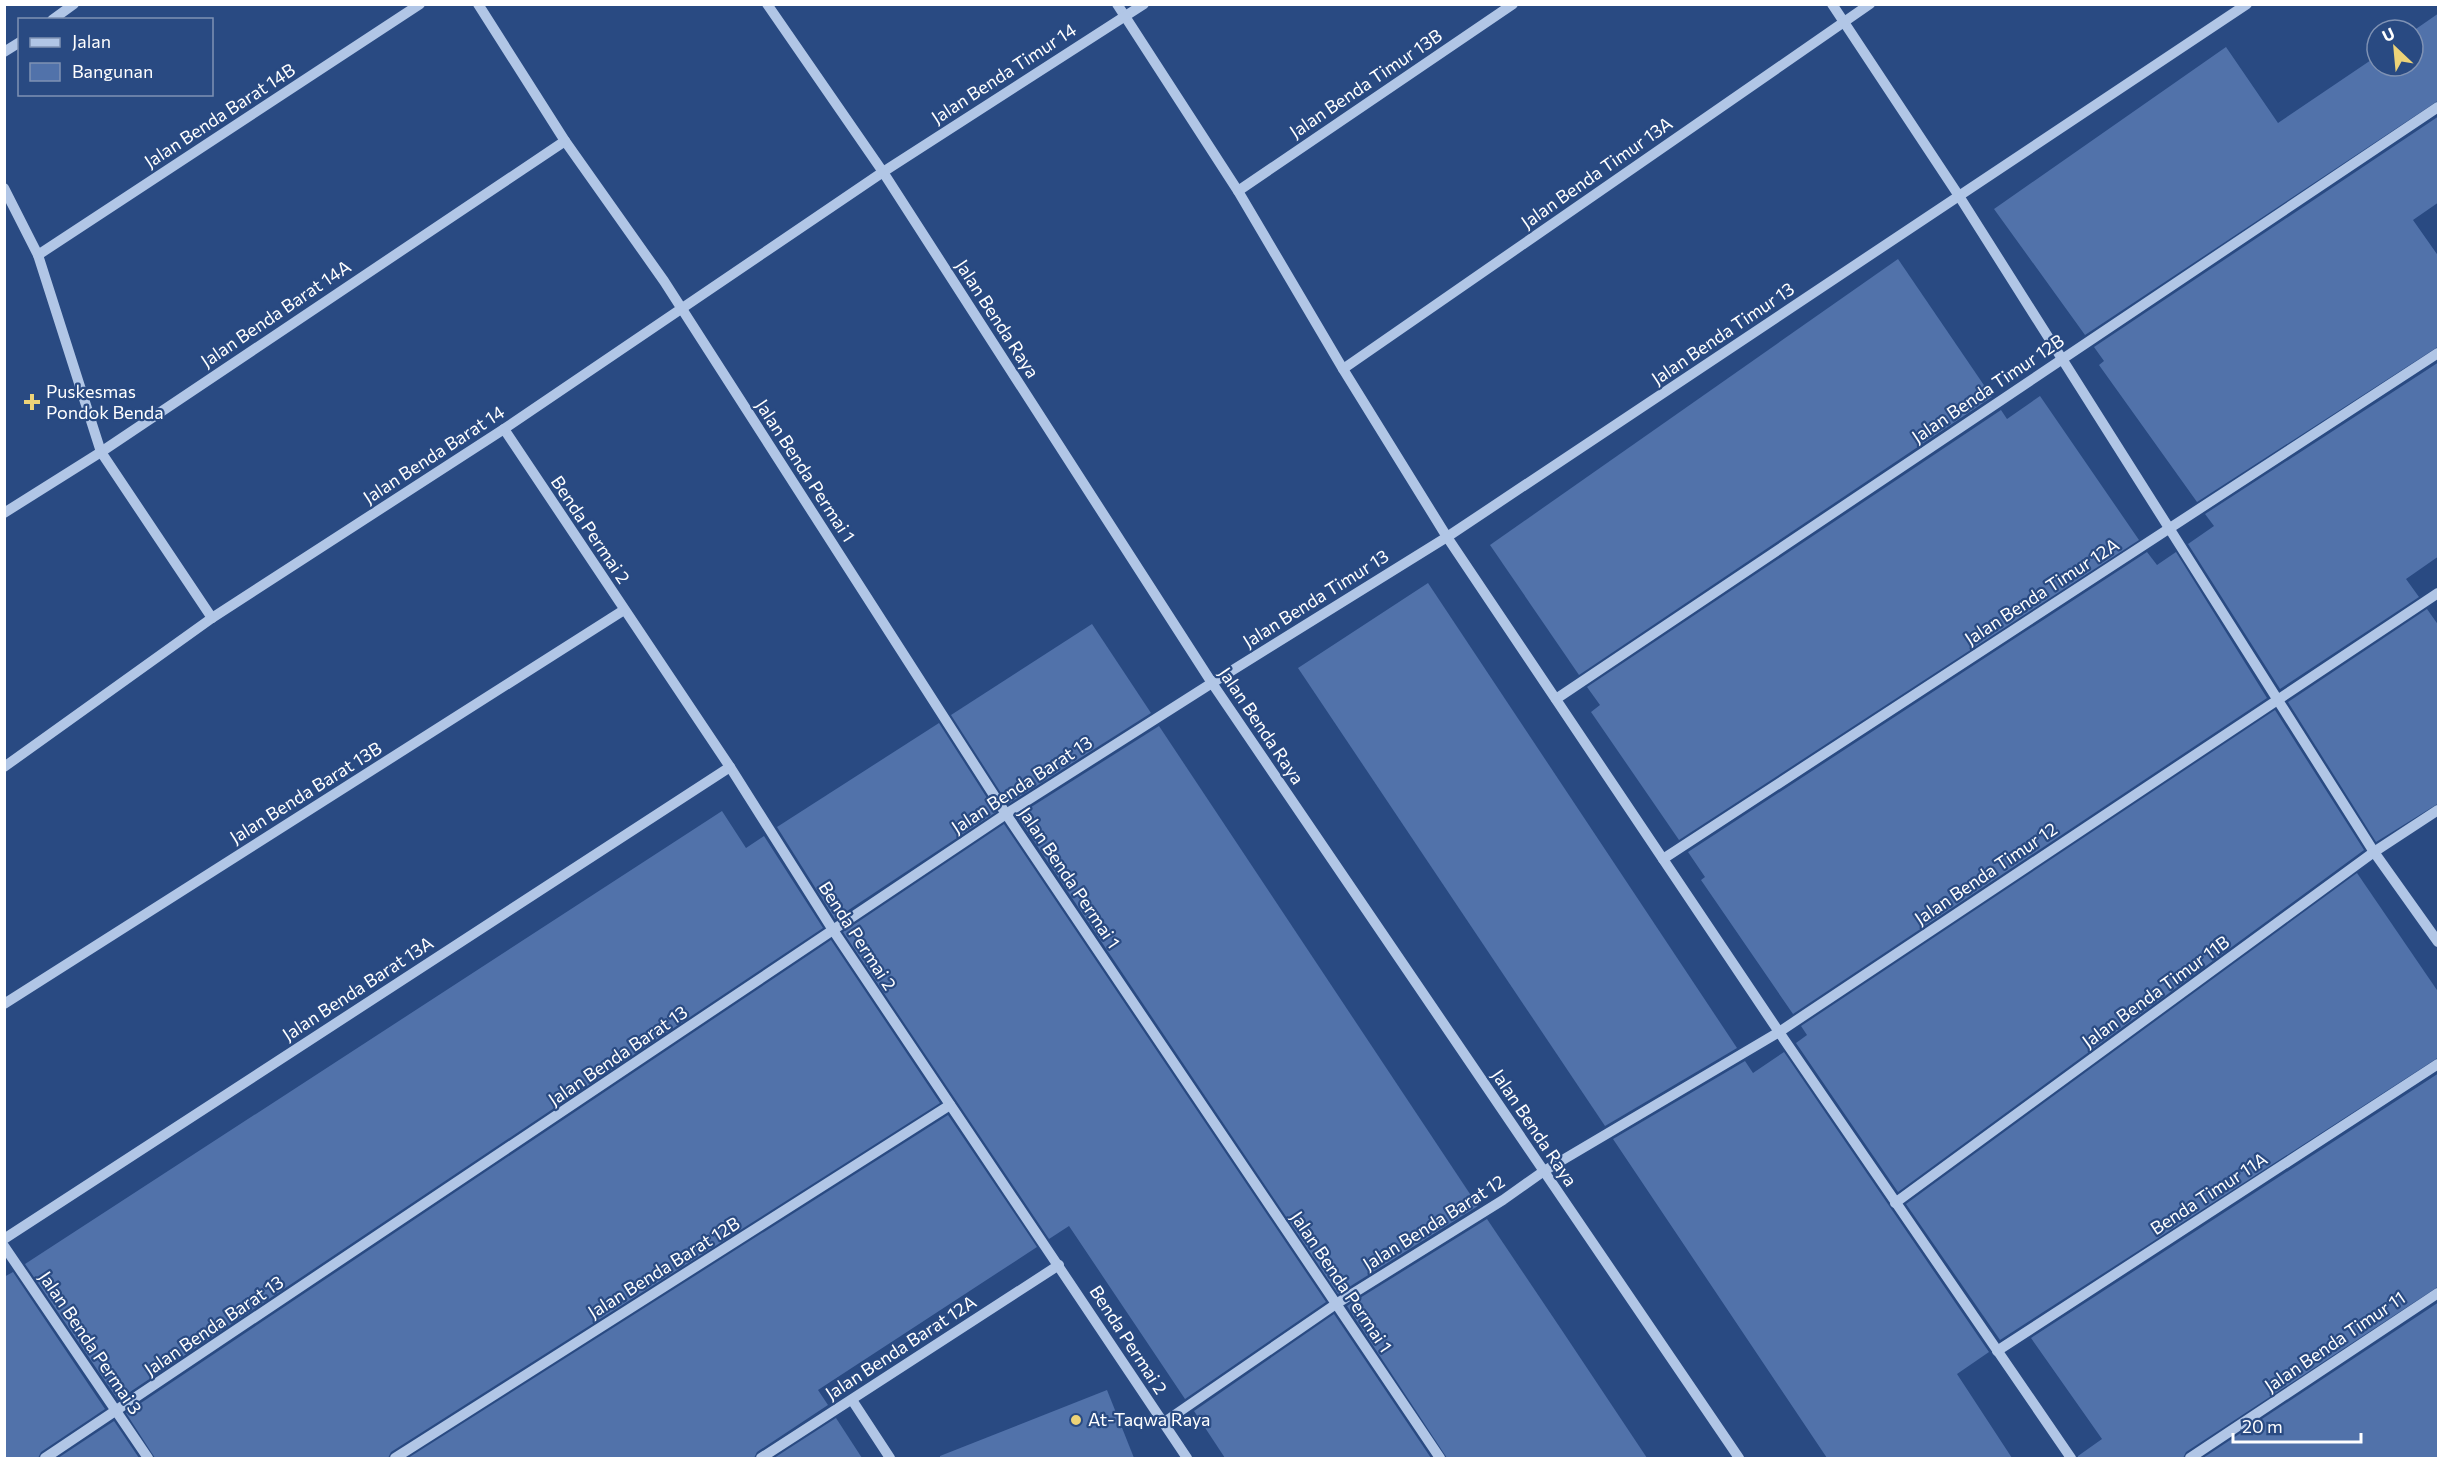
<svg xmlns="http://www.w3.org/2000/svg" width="2443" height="1463" viewBox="0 0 2443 1463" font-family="Commissioner,sans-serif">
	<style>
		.building { fill: #5172aa }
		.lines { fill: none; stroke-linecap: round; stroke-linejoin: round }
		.minor { stroke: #b1c6e6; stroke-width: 10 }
		.poi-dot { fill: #edd378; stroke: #294a82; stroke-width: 2 }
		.labels { text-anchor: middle; stroke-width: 4.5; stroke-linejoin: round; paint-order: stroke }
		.street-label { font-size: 18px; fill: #fff; stroke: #294a82 }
		.poi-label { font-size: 18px; fill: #fff; stroke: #294a82; text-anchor: start }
	</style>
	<rect width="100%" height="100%" fill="#294a82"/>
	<g class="building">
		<polygon points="2439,13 2439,100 2085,335 1994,209 2226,47 2278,123 2377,56 2377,66 2413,66 2413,31"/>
		<polygon points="2439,116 2439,202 2413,220 2439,257 2439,346 2197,502 2099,365 2104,361 2094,347"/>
		<polygon points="1898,259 1992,397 1579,675 1490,545"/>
		<polygon points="2439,362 2439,556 2406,579 2419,597 2280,689 2188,544 2214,526 2205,514"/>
		<polygon points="2040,396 2139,540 1679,840 1591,712 1600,705 1587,687 2001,410 2007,419"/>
		<polygon points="2147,552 2157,565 2176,552 2267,698 1793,1014 1701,880 1705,877 1688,852"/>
		<polygon points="1428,583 1737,1048 1605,1126 1298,668"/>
		<polygon points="2427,609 2439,626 2439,803 2376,842 2288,702"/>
		<polygon points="1092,624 1151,713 1008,804 951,715"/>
		<polygon points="2275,710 2364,850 1898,1192 1796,1043 1807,1035 1801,1026"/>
		<polygon points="939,723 996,812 835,919 777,827"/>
		<polygon points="1159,726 1478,1206 1338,1294 1017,816"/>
		<polygon points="722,811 746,848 764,836 823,928 118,1400 25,1264"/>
		<polygon points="1004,824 1326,1302 1185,1399 1069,1226 1049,1239 843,932"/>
		<polygon points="2357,873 2439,993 2439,1057 2000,1340 1906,1204"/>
		<polygon points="831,940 940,1103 391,1452 388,1458 155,1458 126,1413"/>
		<polygon points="1784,1052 1989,1352 1957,1374 2012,1458 1827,1458 1613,1139 1745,1061 1753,1073"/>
		<polygon points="2439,1073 2439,1286 2186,1452 2183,1458 2078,1458 2078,1456 2102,1439 2031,1338"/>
		<polygon points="948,1115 1037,1247 818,1390 828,1405 757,1452 754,1458 408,1458"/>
		<polygon points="1487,1219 1561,1329 1647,1458 1447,1458 1347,1306"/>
		<polygon points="13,1272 105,1409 41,1452 38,1458 4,1458 4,1277"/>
		<polygon points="2439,1302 2439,1458 2203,1458"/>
		<polygon points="1334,1314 1431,1458 1225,1458 1194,1411"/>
		<polygon points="1107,1390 1134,1458 940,1458 940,1456"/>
		<polygon points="836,1418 862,1458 774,1458"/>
		<polygon points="114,1421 139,1458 58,1458"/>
	</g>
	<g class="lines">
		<g class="minor">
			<polyline points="478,4 565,141 664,281 1006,814 1440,1458"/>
			<polyline points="767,4 883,172 1212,683 1739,1458"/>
			<polyline points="1117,4 1238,191 1343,369 1447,537 1779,1032 2071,1458"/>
			<polyline points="1832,4 1959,196 2374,852 2438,942"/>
			<polyline points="52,20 74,4"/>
			<polyline points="4,52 20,42"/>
			<polyline points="4,188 38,255 101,452 212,618"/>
			<polyline points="1238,191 1513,4"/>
			<polyline points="38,255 420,4"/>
			<polyline points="1343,369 1870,4"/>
			<polyline points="504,429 730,767 833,930 1187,1458"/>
			<polyline points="4,513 101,452 565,141"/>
			<polyline points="1556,699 2438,107"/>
			<polyline points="4,767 212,618 504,429 883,172 1144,4"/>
			<polyline points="1663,859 2438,353"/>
			<polyline points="4,1004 624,610"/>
			<polyline points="1895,1203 2374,852 2438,810"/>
			<polyline points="4,1239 730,767"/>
			<polyline points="4,1246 148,1458"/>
			<polyline points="1997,1351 2438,1064"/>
			<polyline points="852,1400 890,1458"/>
			<polyline points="1163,1423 1336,1304 1503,1200 1544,1171 1779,1032 2438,593"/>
			<polyline points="45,1458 1006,814 1212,683 1447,537 2247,4"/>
			<polyline points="395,1458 950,1105"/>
			<polyline points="761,1458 1059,1265"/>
			<polyline points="2190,1458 2438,1293"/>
		</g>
	</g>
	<g class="poi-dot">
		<path d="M29 393h6v6h6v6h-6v6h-6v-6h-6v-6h6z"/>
		<circle cx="1076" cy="1420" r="6"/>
	</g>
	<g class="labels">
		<g class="street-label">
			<text transform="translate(1004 74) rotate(-33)" y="6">Jalan Benda Timur 14</text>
			<text transform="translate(1366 84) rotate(-34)" y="6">Jalan Benda Timur 13B</text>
			<text transform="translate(220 116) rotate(-33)" y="6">Jalan Benda Barat 14B</text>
			<text transform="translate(1597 173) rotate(-35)" y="6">Jalan Benda Timur 13A</text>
			<text transform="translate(276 314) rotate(-34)" y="6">Jalan Benda Barat 14A</text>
			<text transform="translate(997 319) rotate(57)" y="6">Jalan Benda Raya</text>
			<text transform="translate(1723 334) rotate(-34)" y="6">Jalan Benda Timur 13</text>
			<text transform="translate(1988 389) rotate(-34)" y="6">Jalan Benda Timur 12B</text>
			<text transform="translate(434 455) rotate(-33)" y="6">Jalan Benda Barat 14</text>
			<text transform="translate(805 471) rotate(57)" y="6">Jalan Benda Permai 1</text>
			<text transform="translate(590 530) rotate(56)" y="6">Benda Permai 2</text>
			<text transform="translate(2042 592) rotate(-33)" y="6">Jalan Benda Timur 12A</text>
			<text transform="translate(1316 599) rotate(-32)" y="6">Jalan Benda Timur 13</text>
			<text transform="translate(1261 726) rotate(56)" y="6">Jalan Benda Raya</text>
			<text transform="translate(1022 785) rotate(-33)" y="6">Jalan Benda Barat 13</text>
			<text transform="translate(306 793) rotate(-32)" y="6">Jalan Benda Barat 13B</text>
			<text transform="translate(1986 874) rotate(-34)" y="6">Jalan Benda Timur 12</text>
			<text transform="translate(1069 878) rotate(56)" y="6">Jalan Benda Permai 1</text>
			<text transform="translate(857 936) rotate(57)" y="6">Benda Permai 2</text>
			<text transform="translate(358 989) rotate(-33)" y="6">Jalan Benda Barat 13A</text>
			<text transform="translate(2156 992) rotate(-36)" y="6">Jalan Benda Timur 11B</text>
			<text transform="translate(618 1056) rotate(-34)" y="6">Jalan Benda Barat 13</text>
			<text transform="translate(1534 1128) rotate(56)" y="6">Jalan Benda Raya</text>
			<text transform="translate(2209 1194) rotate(-33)" y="6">Benda Timur 11A</text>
			<text transform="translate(1434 1223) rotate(-32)" y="6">Jalan Benda Barat 12</text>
			<text transform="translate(664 1268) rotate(-32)" y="6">Jalan Benda Barat 12B</text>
			<text transform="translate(1341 1282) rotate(56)" y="6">Jalan Benda Permai 1</text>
			<text transform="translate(214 1326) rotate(-34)" y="6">Jalan Benda Barat 13</text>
			<text transform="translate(1128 1340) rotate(57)" y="6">Benda Permai 2</text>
			<text transform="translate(2335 1342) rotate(-34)" y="6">Jalan Benda Timur 11</text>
			<text transform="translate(90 1343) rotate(56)" y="6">Jalan Benda Permai 3</text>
			<text transform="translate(901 1348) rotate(-33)" y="6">Jalan Benda Barat 12A</text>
		</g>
		<g class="poi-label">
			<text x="46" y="398">Puskesmas<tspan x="46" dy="21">Pondok Benda</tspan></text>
			<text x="1088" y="1426">At-Taqwa Raya</text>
		</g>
	</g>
	<rect width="2443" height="1463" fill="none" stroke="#ffffff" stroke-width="12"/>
	<rect x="18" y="18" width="195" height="78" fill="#294a82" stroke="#7f92b4" stroke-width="1.5"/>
	<rect x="30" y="38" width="30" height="9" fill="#b1c6e6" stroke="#7f92b4" stroke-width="1.5"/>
	<text x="72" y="48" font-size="18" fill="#ffffff">Jalan</text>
	<rect x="30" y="63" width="30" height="18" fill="#5172aa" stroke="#7f92b4" stroke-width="1.5"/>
	<text x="72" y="78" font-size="18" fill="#ffffff">Bangunan</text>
	<g transform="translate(2395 48) rotate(334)"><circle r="28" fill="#294a82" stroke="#7f92b4" stroke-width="1.5"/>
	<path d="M0-4.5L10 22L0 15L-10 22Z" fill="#edd378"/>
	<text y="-9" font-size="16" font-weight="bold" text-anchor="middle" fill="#ffffff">U</text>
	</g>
	<path d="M2233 1433v9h128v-9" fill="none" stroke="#ffffff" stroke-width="3"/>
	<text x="2242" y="1433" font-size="18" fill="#ffffff" stroke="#294a82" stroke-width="4.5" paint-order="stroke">20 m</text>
</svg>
